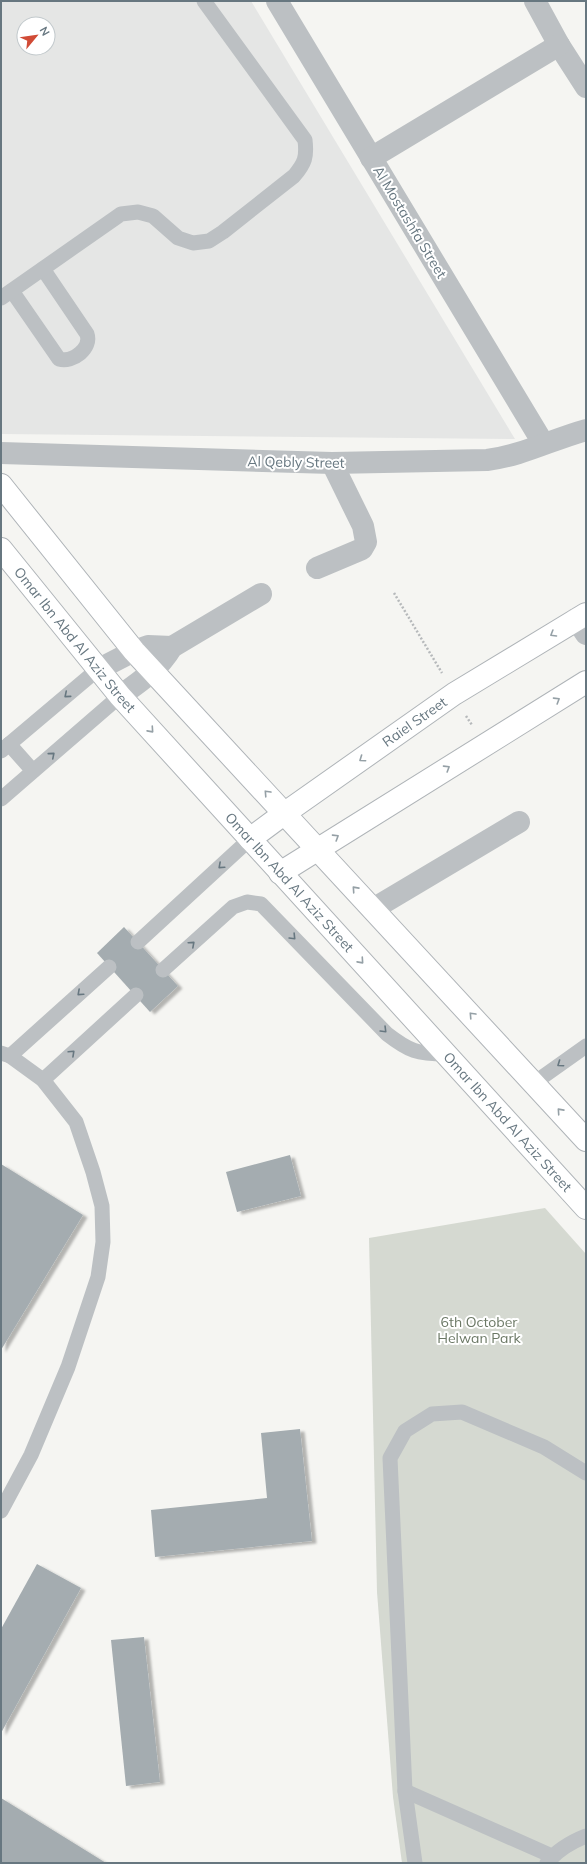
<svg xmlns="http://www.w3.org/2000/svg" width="587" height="1864" viewBox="0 0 587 1864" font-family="Mulish,sans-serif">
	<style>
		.built { fill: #e5e6e5; fill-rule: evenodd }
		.green { fill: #d5d9d1 }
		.building { fill: #a4acb0; filter: url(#shadow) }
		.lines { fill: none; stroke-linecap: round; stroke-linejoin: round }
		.secondary-casing { stroke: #afb4b8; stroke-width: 24 }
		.path { stroke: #b6b9bb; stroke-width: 2.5; stroke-dasharray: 2 2; stroke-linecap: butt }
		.lane { stroke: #bcc0c3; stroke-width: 15 }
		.street { stroke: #bcc0c3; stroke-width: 22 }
		.secondary { stroke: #fff; stroke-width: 22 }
		.oneway { stroke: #95a0a6 }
		.oneway2 { stroke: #677780 }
		.labels { text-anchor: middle; stroke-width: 4; stroke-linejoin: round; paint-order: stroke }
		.street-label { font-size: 14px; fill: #677780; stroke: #fff }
		.park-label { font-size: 14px; fill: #6b7865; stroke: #fff }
	</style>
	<defs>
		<filter id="shadow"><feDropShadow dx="4.5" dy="2.5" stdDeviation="1" flood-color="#0004"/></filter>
	</defs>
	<rect width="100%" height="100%" fill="#f5f5f2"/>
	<path class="built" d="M1 1H251L515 439 1 434ZM24 24H48V48H24Z"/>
	<polygon class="green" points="545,1208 586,1254 586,1863 402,1863 393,1797 377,1592 369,1238"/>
	<g class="building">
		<polygon points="124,927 178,986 150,1012 97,953"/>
		<polygon points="290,1155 301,1196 237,1212 226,1172"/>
		<polygon points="1,1164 83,1215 1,1350"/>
		<polygon points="300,1429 312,1541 155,1557 151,1510 267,1498 261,1433"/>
		<polygon points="37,1564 81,1588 1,1733 1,1629"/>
		<polygon points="144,1637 160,1782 126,1786 111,1640"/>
		<polygon points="1,1798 106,1863 1,1863"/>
	</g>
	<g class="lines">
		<defs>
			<g id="secondary">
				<polyline points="1,485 134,651 586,1140"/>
				<path id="s1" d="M1 549 120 696 586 1208"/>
				<path id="s2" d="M250 839 285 813 454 694 586 614"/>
				<polyline points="280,873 586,682"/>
			</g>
		</defs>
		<use href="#secondary" class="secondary-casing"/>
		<g class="path">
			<polyline points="394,593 442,673"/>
			<polyline points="466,716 472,725"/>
		</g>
		<g class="lane">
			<path d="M12 291 59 359C73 363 92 348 87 334L43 269"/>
			<path d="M1 298 121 214 138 212 153 216 178 238 193 243 209 241 223 232 294 176C305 163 307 157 305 140L204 1"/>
			<polyline points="9,744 33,771"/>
			<polyline points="1,751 97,670"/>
			<polyline points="1,799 120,696"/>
			<polyline points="138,942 250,839"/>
			<path d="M163 970 233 907 247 902 261 904 387 1034C409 1051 417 1054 446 1054"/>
			<polyline points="1,1053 10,1056 43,1080 76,1122 93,1172 102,1206 103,1242 98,1277 68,1367 31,1455 1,1511"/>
			<polyline points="10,1056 109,967"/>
			<polyline points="43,1080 136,995"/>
			<polyline points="534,1083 586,1046"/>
			<polyline points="405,1791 552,1856"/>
			<polyline points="415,1863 405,1791 390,1458 405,1431 432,1414 462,1412 544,1447 586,1473"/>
			<path d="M547 1863C557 1850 571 1842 586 1836"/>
		</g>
		<g class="street">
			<polyline points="277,1 543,443"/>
			<polyline points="535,1 559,45 586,87"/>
			<polyline points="371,158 559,45"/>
			<path d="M1 453 332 463 487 460C521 456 553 439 586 430"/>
			<polyline points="317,568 362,549 366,542 363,526 332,463"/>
			<polyline points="576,619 586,634"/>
			<polyline points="97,670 134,651 148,646 172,647"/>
			<path d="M120 696C141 681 158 670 172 647L261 594"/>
			<polyline points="373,909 519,822"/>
		</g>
		<use href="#secondary" class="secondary"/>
	</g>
	<defs><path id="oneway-chevron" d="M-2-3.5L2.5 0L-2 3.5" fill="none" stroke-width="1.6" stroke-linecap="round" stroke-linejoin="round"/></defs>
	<g class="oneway">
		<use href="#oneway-chevron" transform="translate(553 634) rotate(149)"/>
		<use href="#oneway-chevron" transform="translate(557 700) rotate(-32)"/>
		<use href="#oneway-chevron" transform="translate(151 730) rotate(48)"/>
		<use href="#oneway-chevron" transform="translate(362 759) rotate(145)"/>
		<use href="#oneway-chevron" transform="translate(447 768) rotate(-32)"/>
		<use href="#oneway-chevron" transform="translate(267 793) rotate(-133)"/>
		<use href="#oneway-chevron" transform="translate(336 837) rotate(-32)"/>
		<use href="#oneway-chevron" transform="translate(355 889) rotate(-132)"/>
		<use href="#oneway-chevron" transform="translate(361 961) rotate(48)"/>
		<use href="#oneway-chevron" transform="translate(472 1015) rotate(-133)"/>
		<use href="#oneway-chevron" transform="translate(560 1111) rotate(-132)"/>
	</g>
	<g class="oneway2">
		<use href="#oneway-chevron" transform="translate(67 695) rotate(140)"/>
		<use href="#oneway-chevron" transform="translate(52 755) rotate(-41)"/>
		<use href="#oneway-chevron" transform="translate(221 866) rotate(138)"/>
		<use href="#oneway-chevron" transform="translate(293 937) rotate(46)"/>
		<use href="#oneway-chevron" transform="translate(192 944) rotate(-42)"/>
		<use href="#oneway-chevron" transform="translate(80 993) rotate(138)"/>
		<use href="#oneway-chevron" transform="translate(384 1030) rotate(45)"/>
		<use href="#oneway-chevron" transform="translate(72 1053) rotate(-43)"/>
		<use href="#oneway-chevron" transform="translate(560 1064) rotate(145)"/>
	</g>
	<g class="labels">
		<g class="street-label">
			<text transform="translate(410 222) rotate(59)" y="5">Al Mostashfa Street</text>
			<text transform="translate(296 462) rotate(1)" y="5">Al Qebly Street</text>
			<text dy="5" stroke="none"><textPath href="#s1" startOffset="117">Omar Ibn Abd Al Aziz Street</textPath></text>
			<text dy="5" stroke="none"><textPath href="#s2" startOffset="202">Raiel Street</textPath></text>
			<text dy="5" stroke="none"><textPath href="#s1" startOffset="441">Omar Ibn Abd Al Aziz Street</textPath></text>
			<text dy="5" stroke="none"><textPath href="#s1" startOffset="765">Omar Ibn Abd Al Aziz Street</textPath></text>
		</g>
		<g class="park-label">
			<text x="479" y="1327">6th October<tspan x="479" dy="16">Helwan Park</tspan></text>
		</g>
	</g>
	<rect width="587" height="1864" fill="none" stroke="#677780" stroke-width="4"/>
	<g transform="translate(36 36) rotate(61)"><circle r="19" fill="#ffffff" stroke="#c2c9cc"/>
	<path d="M0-3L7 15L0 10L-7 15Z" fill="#d14b36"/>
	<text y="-6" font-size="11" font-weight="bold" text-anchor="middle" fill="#677780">N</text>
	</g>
</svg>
